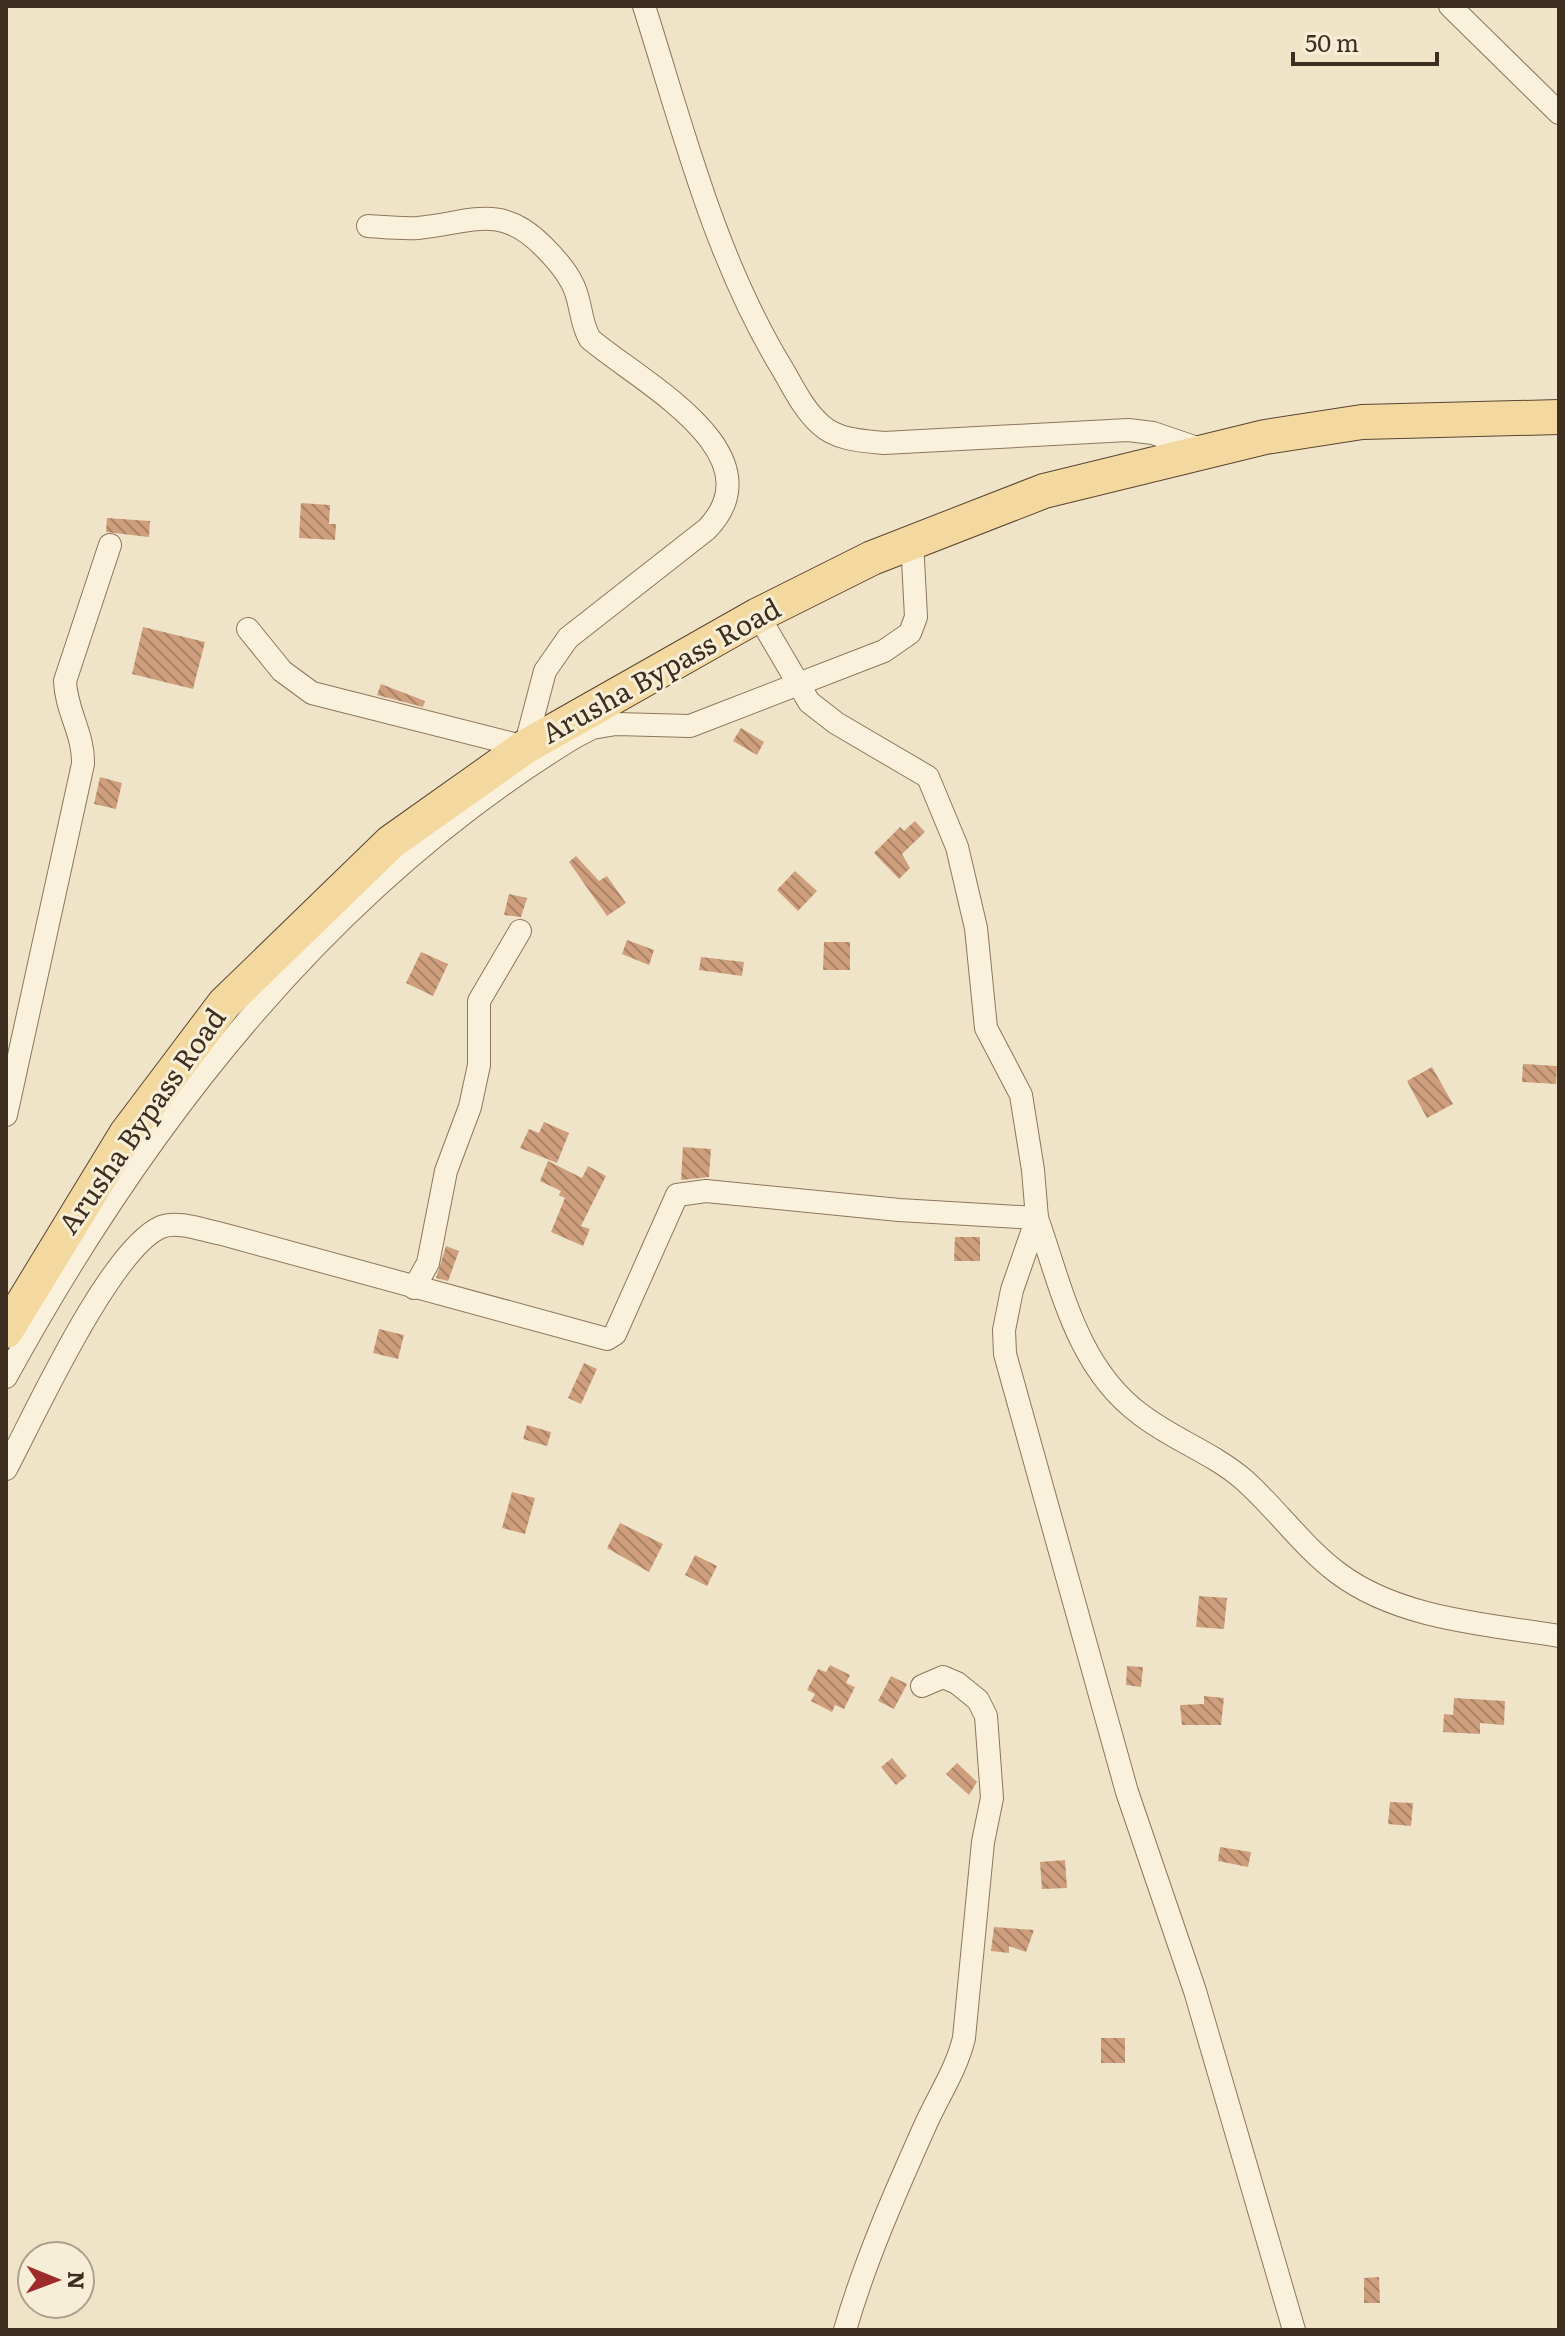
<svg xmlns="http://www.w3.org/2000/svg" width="1565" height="2336" viewBox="0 0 1565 2336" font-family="Literata,serif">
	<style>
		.building { fill: url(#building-back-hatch) }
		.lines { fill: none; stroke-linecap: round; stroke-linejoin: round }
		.minor-casing { stroke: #8d765c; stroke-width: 24 }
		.primary-casing { stroke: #5b4430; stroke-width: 36 }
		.minor { stroke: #faf1dc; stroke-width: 22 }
		.primary { stroke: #f3d9a0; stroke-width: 34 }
		.labels { text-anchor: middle; stroke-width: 6; stroke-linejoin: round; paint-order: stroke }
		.street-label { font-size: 28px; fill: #3d2e20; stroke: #f7eed8 }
	</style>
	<defs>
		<pattern id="building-back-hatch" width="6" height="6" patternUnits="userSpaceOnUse" patternTransform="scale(2)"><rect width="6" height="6" fill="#cf9f7d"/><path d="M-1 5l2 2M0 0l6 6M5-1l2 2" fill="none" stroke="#a98266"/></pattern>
	</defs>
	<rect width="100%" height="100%" fill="#f0e4c8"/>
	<g class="building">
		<polygon points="301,503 330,505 329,524 336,524 335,540 299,538"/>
		<polygon points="107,518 150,521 149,537 106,532"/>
		<polygon points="143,627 205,642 193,689 132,674"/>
		<polygon points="381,684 425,701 423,707 377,695"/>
		<polygon points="741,728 764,742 757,755 733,741"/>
		<polygon points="100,777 122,783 116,809 94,804"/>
		<polygon points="915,821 925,832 902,854 910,868 899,879 874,853 900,827 904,831"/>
		<polygon points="576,856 599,881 607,876 626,903 607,916 569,862"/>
		<polygon points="795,871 817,891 798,911 777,890"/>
		<polygon points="509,894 527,898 521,917 504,915"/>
		<polygon points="627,940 654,950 649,965 622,954"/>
		<polygon points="824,942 850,942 850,970 823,970"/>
		<polygon points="421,952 448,964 433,996 406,983"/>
		<polygon points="701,957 744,962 742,976 699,970"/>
		<polygon points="1523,1064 1557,1066 1556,1084 1522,1082"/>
		<polygon points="1432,1067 1453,1104 1427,1118 1407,1081"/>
		<polygon points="544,1122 569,1133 557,1163 520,1148 529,1129 539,1133"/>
		<polygon points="683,1147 711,1149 709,1177 681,1180"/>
		<polygon points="548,1161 582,1178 588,1166 606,1176 581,1226 590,1229 583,1246 551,1232 565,1198 559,1195 561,1191 540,1181"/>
		<polygon points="955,1237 980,1237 980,1261 954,1261"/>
		<polygon points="446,1246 459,1251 448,1281 436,1278"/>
		<polygon points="379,1329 404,1335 398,1359 373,1353"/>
		<polygon points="584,1363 597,1369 581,1404 568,1398"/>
		<polygon points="527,1425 551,1432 547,1446 523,1439"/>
		<polygon points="512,1492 535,1498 525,1534 502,1528"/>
		<polygon points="620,1523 663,1544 649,1572 607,1548"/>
		<polygon points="695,1555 717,1566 707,1586 685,1575"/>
		<polygon points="1199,1596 1227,1598 1224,1629 1196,1627"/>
		<polygon points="830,1665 850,1675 846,1683 855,1687 844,1709 835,1705 832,1712 811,1701 815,1694 807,1690 818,1669 826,1672"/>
		<polygon points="1127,1666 1143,1667 1141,1687 1126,1685"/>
		<polygon points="891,1676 907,1684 894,1709 878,1701"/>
		<polygon points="1204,1696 1224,1698 1221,1725 1182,1725 1180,1705 1204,1704"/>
		<polygon points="1454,1698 1505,1701 1504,1725 1480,1723 1480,1734 1443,1732 1444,1714 1453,1715"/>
		<polygon points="892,1758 907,1776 896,1785 881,1767"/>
		<polygon points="957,1763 977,1782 969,1795 946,1774"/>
		<polygon points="1390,1802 1413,1803 1411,1826 1388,1824"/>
		<polygon points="1220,1847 1251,1852 1248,1867 1218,1861"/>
		<polygon points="1065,1860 1067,1888 1042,1889 1040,1862"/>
		<polygon points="994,1927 1034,1930 1026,1952 1009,1946 1009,1953 991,1951"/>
		<rect x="1101" y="2038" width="24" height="25"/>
		<polygon points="1379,2277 1380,2303 1364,2303 1364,2278"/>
	</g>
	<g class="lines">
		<defs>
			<g id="minor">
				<path d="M644 6C683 129 715 259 783 370 794 389 804 410 821 425 837 440 863 441 884 443L1128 430 1153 433 1203 450"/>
				<polyline points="1450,6 1559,113"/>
				<polyline points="758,615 809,702 836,723 928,777 957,847 976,928 986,1028 1021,1095 1033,1170 1037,1218 1012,1290 1004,1330 1005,1354 1127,1792 1195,1991 1294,2330"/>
				<path d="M248 629 282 671 312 693 525 747 545 671 568 638 707 529C780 453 639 381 590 339 579 321 582 299 571 281 564 268 554 257 544 247 500 202 471 223 418 228 402 229 384 227 368 226"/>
				<path d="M6 1115 83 764C84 734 66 711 65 681L110 545"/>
				<polyline points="414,1288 428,1263 446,1171 470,1107 479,1065 479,1001 520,931"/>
				<path d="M6 1377C144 1125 325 890 573 738L592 728 616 724 690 726 884 651 910 633 916 617 912 541"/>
				<path d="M6 1469C34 1416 110 1249 161 1227 179 1220 204 1231 222 1234L607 1339 615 1334 677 1195 706 1191 899 1210 1037 1218C1062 1289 1077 1367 1140 1414 1172 1439 1211 1452 1243 1479 1276 1508 1303 1547 1338 1573 1399 1619 1486 1624 1559 1636"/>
				<path d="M845 2330C865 2261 895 2193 924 2128 938 2096 956 2071 964 2038L983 1842 992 1798 986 1716 978 1700 957 1683 943 1677 922 1686"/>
			</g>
			<polyline id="primary" points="6,1331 126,1134 224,1004 391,842 525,747 758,615 872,558 1044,491 1265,437 1362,422 1559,417"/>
		</defs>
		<use href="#minor" class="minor-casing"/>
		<use href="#primary" class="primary-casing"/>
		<use href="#minor" class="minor"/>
		<use href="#primary" class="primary"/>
	</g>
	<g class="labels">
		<g class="street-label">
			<text transform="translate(661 671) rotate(-29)" y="10">Arusha Bypass Road</text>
			<text transform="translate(142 1121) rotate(-55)" y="10">Arusha Bypass Road</text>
		</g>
	</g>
	<rect width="1565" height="2336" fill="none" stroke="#3d2e20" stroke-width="16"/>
	<g transform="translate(56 2280) rotate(91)"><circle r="38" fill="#f7eed8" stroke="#ada18e" stroke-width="2"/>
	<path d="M0-6L14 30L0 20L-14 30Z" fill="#9e2a2b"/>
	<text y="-12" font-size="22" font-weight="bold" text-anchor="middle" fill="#3d2e20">N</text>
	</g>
	<path d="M1293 52v12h144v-12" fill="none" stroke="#3d2e20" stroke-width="4"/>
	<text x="1305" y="52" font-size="24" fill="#3d2e20" stroke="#f7eed8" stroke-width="6" paint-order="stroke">50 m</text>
</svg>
